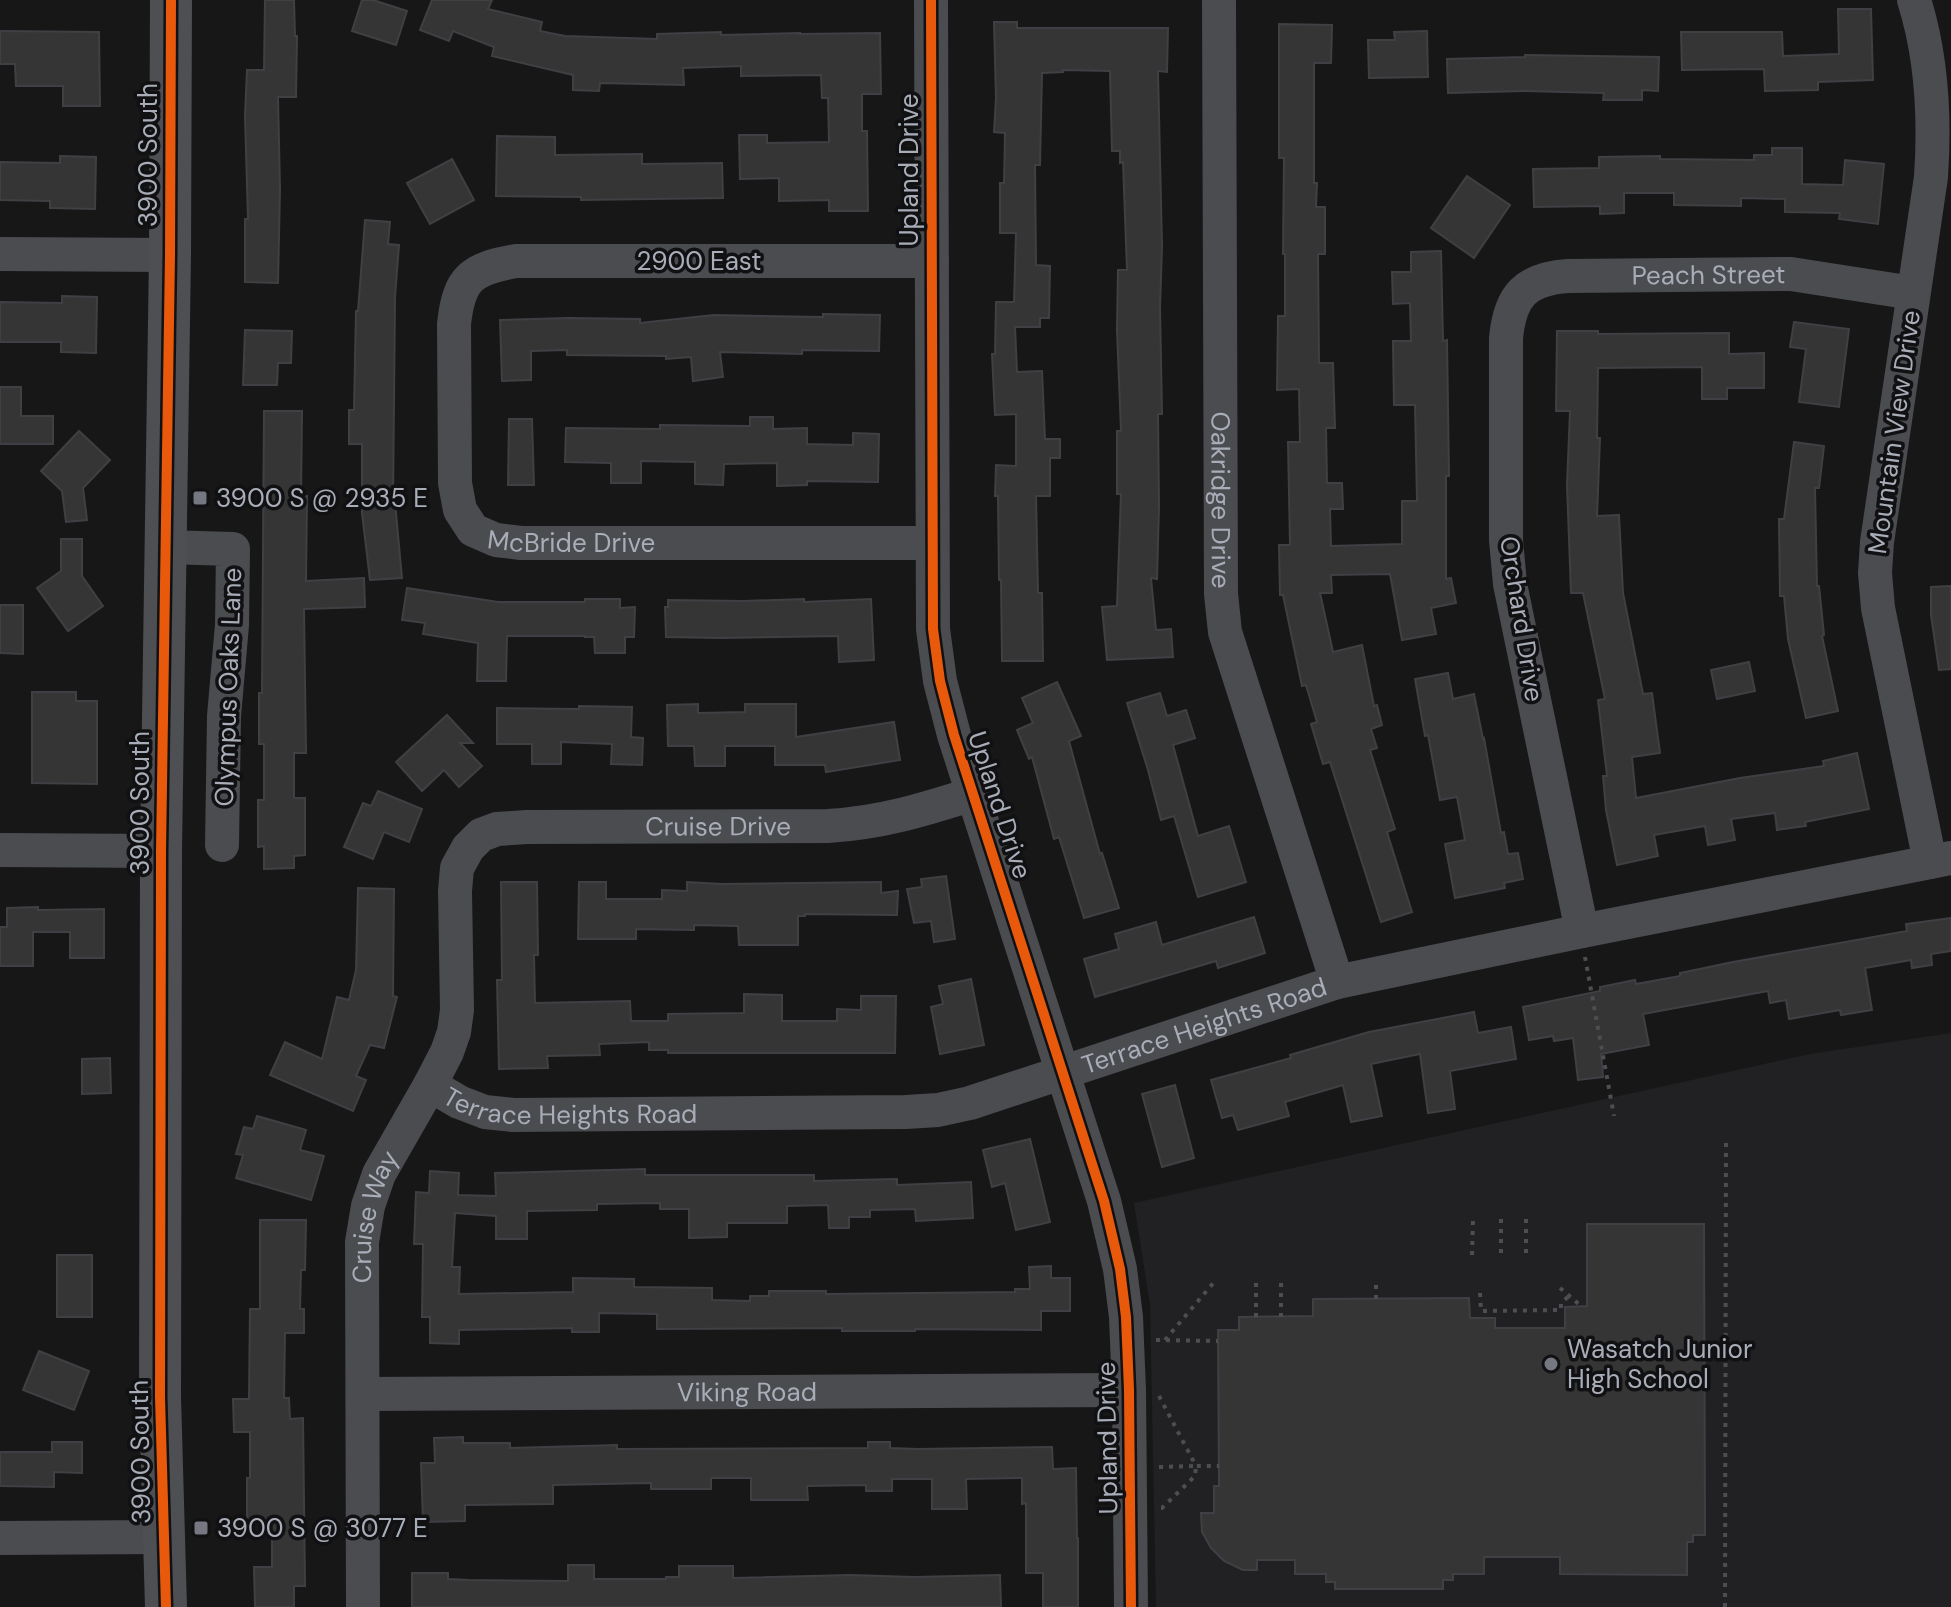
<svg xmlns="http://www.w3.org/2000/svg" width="1951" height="1607" viewBox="0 0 1951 1607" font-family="'DM Sans',sans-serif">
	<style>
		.built { fill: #212123 }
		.building { fill: #353536; stroke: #3f4043; stroke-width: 2 }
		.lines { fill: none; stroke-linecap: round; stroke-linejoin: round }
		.path { stroke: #4d4e52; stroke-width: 4; stroke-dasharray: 4 6; stroke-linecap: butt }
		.minor { stroke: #4b4c50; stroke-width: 34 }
		.major { stroke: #4d4f52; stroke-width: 42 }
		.cycleway-casing { stroke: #111113; stroke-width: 15 }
		.cycleway { stroke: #e8590c; stroke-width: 10 }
		.poi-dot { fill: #757880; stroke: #111113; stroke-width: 3 }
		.labels { text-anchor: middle; stroke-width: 7; stroke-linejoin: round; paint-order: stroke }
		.street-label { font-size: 26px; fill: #a8adb8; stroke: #111113 }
		.poi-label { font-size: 26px; fill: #a8adb8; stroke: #111113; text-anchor: start }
	</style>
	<rect width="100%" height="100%" fill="#171717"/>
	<polygon class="built" points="1951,1033 1951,1607 1156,1607 1150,1305 1134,1203 1810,1054"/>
	<g class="building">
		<polygon points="265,0 294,0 295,36 297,36 296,97 278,97 280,189 278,283 245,282 245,219 248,219 245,116 247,70 264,70"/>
		<polygon points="362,0 373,0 407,11 396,45 352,31"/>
		<polygon points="432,0 492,0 488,9 542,22 540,31 565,36 657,39 657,34 721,32 721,35 800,33 800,34 880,33 881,94 862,94 862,131 867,131 868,211 829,211 829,200 779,201 779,178 740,179 739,135 767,135 767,143 829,142 828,98 822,98 821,75 741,76 741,66 683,68 684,85 600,83 599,91 573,90 573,75 492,56 494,47 453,31 449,41 420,30"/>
		<polygon points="1838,9 1871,9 1873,80 1818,82 1818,90 1765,91 1764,69 1682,70 1681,32 1782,32 1783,56 1839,54"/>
		<polygon points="994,22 1017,22 1017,28 1168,28 1167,72 1158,71 1162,246 1160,308 1162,414 1158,414 1159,506 1157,579 1151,578 1156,630 1171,629 1173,657 1107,660 1102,607 1117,606 1121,494 1117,494 1117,431 1121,431 1117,330 1118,270 1127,270 1123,162 1120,163 1120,151 1112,151 1110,71 1063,70 1063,72 1042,73 1040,165 1035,165 1036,265 1050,266 1049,318 1040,318 1040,327 1015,327 1017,372 1042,371 1045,439 1060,439 1060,458 1050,458 1050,496 1036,496 1038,593 1042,593 1043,661 1002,661 1001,580 999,580 998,496 995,496 996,465 1016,466 1016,414 995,415 992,354 995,354 996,302 1014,302 1016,233 1000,233 1000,183 1004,183 1005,133 994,132 996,98"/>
		<polygon points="1279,24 1332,25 1331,63 1314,63 1314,183 1317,183 1316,207 1325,207 1325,254 1318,254 1319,363 1333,363 1335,428 1326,428 1327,483 1342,483 1343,509 1330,509 1331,546 1402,544 1402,501 1417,501 1415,405 1394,405 1393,341 1411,341 1410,303 1393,304 1392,272 1411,272 1411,252 1441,251 1443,341 1447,340 1449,476 1446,476 1446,579 1451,578 1456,603 1431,608 1436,634 1402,640 1390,574 1331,575 1332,593 1320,593 1333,652 1362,645 1374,706 1377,705 1382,725 1371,729 1377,748 1370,750 1395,829 1387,832 1412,912 1381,922 1330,762 1323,764 1311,724 1317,722 1306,685 1302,686 1283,595 1280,595 1279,545 1290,545 1288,442 1300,442 1299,389 1277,390 1278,316 1285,316 1285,254 1283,254 1284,158 1279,158"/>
		<polygon points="0,31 99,32 100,106 63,106 63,86 16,86 15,64 0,64"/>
		<polygon points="1427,31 1428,77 1369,78 1368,40 1395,40 1394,32"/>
		<polygon points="1525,55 1659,57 1658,91 1642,90 1642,100 1603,100 1604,93 1524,91 1448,93 1447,59 1525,57"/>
		<polygon points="497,136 555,137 555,155 642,154 642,164 722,163 723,198 581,200 581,197 496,196"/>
		<polygon points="1772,148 1802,148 1802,184 1843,185 1845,160 1884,164 1878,224 1839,219 1840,213 1785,212 1785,199 1741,198 1741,206 1674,205 1674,193 1624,193 1624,213 1600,214 1600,206 1534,207 1533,169 1599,168 1599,157 1660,156 1660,159 1754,160 1754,155 1772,155"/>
		<polygon points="60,156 96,157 95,209 50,208 50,201 0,200 0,162 60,163"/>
		<polygon points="452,159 474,200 430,224 407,183"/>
		<polygon points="1467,176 1510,205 1474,258 1431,228"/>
		<polygon points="365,220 390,222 388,244 399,245 395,297 393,503 395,502 402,578 370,580 362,513 362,444 349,444 349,410 354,410 356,311 358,311"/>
		<polygon points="62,296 97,297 96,353 61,352 61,342 0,342 0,302 62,303"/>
		<polygon points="823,314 880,315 879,351 802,350 802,354 720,352 723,377 693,381 691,357 666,359 666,356 567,355 567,350 531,351 531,380 502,381 500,320 568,318 640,319 640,323 714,315 823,317"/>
		<polygon points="1794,322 1849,329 1839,407 1799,402 1806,349 1790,347"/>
		<polygon points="245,330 292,331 291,363 278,363 277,385 243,385"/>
		<polygon points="1557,331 1598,331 1598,334 1729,333 1729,354 1764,353 1764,388 1727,388 1727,399 1702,399 1702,367 1598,368 1597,438 1600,438 1597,516 1619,515 1623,593 1643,694 1652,693 1660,753 1632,757 1636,798 1740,778 1824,766 1823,761 1857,753 1869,809 1805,822 1806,826 1777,830 1775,813 1731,819 1735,840 1708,845 1705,826 1654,835 1658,856 1617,865 1606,810 1603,776 1607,776 1598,700 1605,699 1583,593 1571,593 1567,485 1570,411 1556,411"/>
		<polygon points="0,387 21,387 21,416 53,416 53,444 0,444"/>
		<polygon points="264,411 302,411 301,496 307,496 306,581 364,578 365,607 304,609 306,753 294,753 294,798 305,798 305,855 294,856 294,868 264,869 264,846 258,847 258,800 264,800 264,744 259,744 259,693 262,693"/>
		<polygon points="750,417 773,417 773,429 807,428 807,444 853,445 853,433 879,434 878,482 807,481 807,485 777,486 777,463 724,464 723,485 695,484 695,462 641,461 641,483 611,483 611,463 565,462 566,428 660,429 660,425 750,426"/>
		<polygon points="509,419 532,419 534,485 508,485"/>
		<polygon points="79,431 110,460 83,488 87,520 66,522 62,491 41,471"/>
		<polygon points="1794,442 1824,446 1819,488 1815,488 1817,586 1819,586 1824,635 1822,636 1838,711 1806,718 1788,639 1784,596 1780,596 1779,519 1784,519"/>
		<polygon points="61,539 82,539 82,576 103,606 68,631 37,588 61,571"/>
		<polygon points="1951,586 1951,669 1939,670 1931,615 1931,587"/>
		<polygon points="407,588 498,602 585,602 585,599 620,599 620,608 635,607 634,637 625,637 625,653 595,653 594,637 585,637 585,636 507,636 506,681 477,681 478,643 423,634 425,623 402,620"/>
		<polygon points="804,599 804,602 871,599 874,660 839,662 838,636 722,638 666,637 665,607 668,607 668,600 744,601"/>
		<polygon points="0,605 23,605 23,654 0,653"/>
		<polygon points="1749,662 1755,691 1717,699 1711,670"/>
		<polygon points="1448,673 1453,699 1474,694 1483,739 1484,738 1501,833 1504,832 1508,854 1518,853 1523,879 1504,883 1505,888 1455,898 1445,844 1465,840 1457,797 1440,800 1428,735 1425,736 1415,679"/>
		<polygon points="1057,682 1081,736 1069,741 1100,854 1102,853 1119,908 1084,918 1059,837 1054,839 1032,757 1029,759 1017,730 1033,723 1022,698"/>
		<polygon points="32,692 76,692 76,701 97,701 97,784 32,783"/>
		<polygon points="1160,693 1167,716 1186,710 1195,738 1173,745 1198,836 1229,826 1246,882 1198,897 1174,816 1161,820 1148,770 1127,703"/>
		<polygon points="698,704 698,713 745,712 745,704 796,704 796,737 894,722 900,760 826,772 825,765 775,765 775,746 725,746 725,766 695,766 694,746 668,746 667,705"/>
		<polygon points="579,706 632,707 631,737 643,738 642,765 611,764 612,744 561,742 561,764 532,764 532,744 497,744 497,708 579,709"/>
		<polygon points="447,715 473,743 460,743 482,766 459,787 444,770 422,791 396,762"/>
		<polygon points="378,791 422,809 409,842 384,832 373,859 344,847 363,803 371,806"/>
		<polygon points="946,876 955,939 934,942 931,921 914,923 907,889 922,887 921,879"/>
		<polygon points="501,882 537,882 538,955 534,955 535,1003 630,1001 631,1021 668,1021 668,1014 744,1013 744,994 782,995 782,1021 837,1021 837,1009 861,1010 861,996 896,996 895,1053 668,1053 668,1050 649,1050 649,1042 599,1044 600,1055 547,1056 548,1068 499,1069 497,980 502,980"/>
		<polygon points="579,882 606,882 606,899 662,899 662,890 687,891 687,882 722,884 881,882 881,893 898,891 897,915 805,914 805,916 798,916 798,945 739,945 738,926 694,925 694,930 636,929 636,939 578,939"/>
		<polygon points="358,888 394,889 393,996 397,997 384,1048 370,1045 356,1076 366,1080 353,1111 270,1075 285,1042 322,1059 337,997 349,1000 356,970"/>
		<polygon points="38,907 38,910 104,909 104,958 70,958 70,932 33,932 33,966 0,966 0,927 7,927 7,908"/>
		<polygon points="1254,917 1265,953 1218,968 1216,961 1095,997 1084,959 1119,949 1115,934 1156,922 1162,945"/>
		<polygon points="1951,918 1951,951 1931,954 1932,965 1912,968 1911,960 1865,968 1872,1010 1841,1015 1840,1010 1789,1019 1786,1000 1770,1003 1768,991 1643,1014 1649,1045 1601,1054 1603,1077 1578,1080 1573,1038 1554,1041 1553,1036 1529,1040 1523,1007 1600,991 1600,987 1635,980 1636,984 1680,976 1680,973 1733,962 1907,931 1906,924"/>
		<polygon points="971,979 984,1045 940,1054 931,1007 943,1004 939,986"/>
		<polygon points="1474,1012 1478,1033 1511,1027 1516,1059 1450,1071 1455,1109 1428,1113 1420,1054 1371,1064 1382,1116 1351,1122 1343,1085 1285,1102 1289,1116 1238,1130 1233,1115 1222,1118 1211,1080 1291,1058 1290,1055 1369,1032"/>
		<polygon points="110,1058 111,1093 82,1094 82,1059"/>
		<polygon points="1175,1085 1194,1158 1162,1167 1142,1094"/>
		<polygon points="257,1116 306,1130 300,1150 324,1156 311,1200 236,1178 243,1155 236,1154 244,1127 253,1129"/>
		<polygon points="1030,1139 1050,1222 1016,1230 1005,1183 992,1187 983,1150"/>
		<polygon points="645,1169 645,1175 814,1175 814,1181 897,1179 897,1185 971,1182 973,1218 916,1221 915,1209 870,1210 870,1217 849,1217 849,1228 829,1228 828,1205 787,1206 787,1223 727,1223 727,1237 689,1238 689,1209 660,1209 660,1203 597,1204 597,1210 527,1211 527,1239 496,1239 496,1216 455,1213 452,1267 460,1267 459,1294 573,1292 573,1278 634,1279 634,1287 712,1288 712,1300 750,1301 750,1296 769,1296 769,1291 826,1291 826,1294 1015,1292 1015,1289 1030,1289 1029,1267 1051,1266 1051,1278 1070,1278 1070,1311 1041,1311 1041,1330 915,1329 915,1331 842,1331 842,1328 657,1329 657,1314 599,1313 599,1332 572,1332 572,1328 459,1330 459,1344 430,1343 430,1317 422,1317 423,1244 414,1244 416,1192 429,1193 430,1171 459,1173 458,1195 496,1196 495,1173"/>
		<polygon points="260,1220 306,1220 305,1270 301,1270 300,1309 304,1309 304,1333 285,1333 284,1398 289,1398 290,1419 303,1418 305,1586 294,1586 294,1607 255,1607 254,1567 272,1567 272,1519 247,1519 247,1478 250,1478 250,1432 234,1432 233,1399 249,1399 250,1309 260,1309"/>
		<polygon points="1587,1224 1704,1224 1705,1535 1693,1535 1693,1542 1687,1542 1687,1575 1560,1574 1560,1557 1484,1557 1484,1574 1453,1574 1453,1580 1443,1580 1443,1589 1335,1589 1335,1582 1326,1582 1326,1574 1295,1574 1295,1560 1257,1560 1257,1570 1243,1570 1224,1561 1211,1548 1202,1532 1201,1513 1214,1513 1214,1486 1219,1486 1218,1330 1239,1330 1239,1317 1313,1316 1313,1299 1469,1298 1470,1318 1495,1318 1495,1328 1565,1328 1565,1307 1587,1306"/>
		<rect x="57" y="1255" width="35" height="62"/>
		<polygon points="39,1351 89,1371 74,1410 23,1390"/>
		<polygon points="463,1437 463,1443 510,1443 510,1448 617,1445 617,1449 868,1448 868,1442 890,1442 890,1448 918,1449 1052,1447 1053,1469 1076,1468 1077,1538 1078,1538 1078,1607 1043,1607 1043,1573 1026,1573 1026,1503 1022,1504 1022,1478 966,1479 967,1509 932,1509 932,1479 892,1479 892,1491 866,1491 866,1485 807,1486 808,1500 751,1500 751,1478 711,1478 711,1489 651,1489 651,1483 553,1485 553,1504 465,1505 465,1521 423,1522 421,1463 435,1463 434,1438"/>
		<polygon points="52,1442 82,1442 82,1473 54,1472 54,1487 0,1486 0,1452 52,1452"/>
		<polygon points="568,1565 594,1565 594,1579 666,1579 666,1577 679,1577 679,1566 733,1566 733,1578 850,1575 914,1577 1000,1575 1001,1607 412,1607 412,1573 448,1573 448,1579 469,1580 568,1581"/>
	</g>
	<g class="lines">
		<g class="path">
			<polyline points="1585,957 1614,1116"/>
			<polyline points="1501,1219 1501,1256"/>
			<polyline points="1526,1219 1526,1256"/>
			<polyline points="1472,1255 1473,1219"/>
			<polyline points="1560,1288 1581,1306"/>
			<polyline points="1480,1293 1481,1311 1561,1310 1561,1303 1569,1296"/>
			<polyline points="1376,1299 1376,1282"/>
			<polyline points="1256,1317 1256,1281"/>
			<polyline points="1281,1317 1281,1281"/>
			<polyline points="1156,1340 1218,1341"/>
			<polyline points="1165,1340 1215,1281"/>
			<polyline points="1159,1396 1196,1466 1219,1466"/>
			<polyline points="1159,1467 1196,1466 1195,1476 1162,1508 1159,1508"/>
			<polyline points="1725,1607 1726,1139"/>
		</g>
		<g class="minor">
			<polyline points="931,0 933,629 940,681 954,735 1104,1201 1120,1269 1126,1317 1129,1390 1131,1607"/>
			<path id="s1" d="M1219 0 1221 594 1225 632 1337 982"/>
			<path d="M1914 0C1932 57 1935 118 1931 177L1877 542 1875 573 1878 608 1930 862"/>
			<polyline points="0,254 170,255"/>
			<path id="s2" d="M932 261H516C471 269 459 278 454 324L455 483 460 510 473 530 496 540 521 543H932"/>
			<polyline points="165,547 233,549 232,625 224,716 222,845"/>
			<polyline points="0,850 161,851"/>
			<path id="s3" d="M1582 931 1510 584 1506 540V338C1510 296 1525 279 1568 276L1791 274 1913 293"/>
			<path id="s4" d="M430 1085 459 1102 485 1112 513 1115 906 1112 938 1110 970 1103 1337 982 1582 931 1951 858"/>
			<path id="s5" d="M363 1394 1129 1390"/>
			<polyline points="0,1538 163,1537"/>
			<path id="s6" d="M363 1607 362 1242 368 1206 379 1174 430 1085 447 1052 454 1032 457 1010 455 891 457 868 468 848 481 835 497 829 527 827 828 826C881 823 922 810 973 794"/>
		</g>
		<polyline class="major" points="166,1607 160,1397 161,851 170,255 171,0"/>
		<defs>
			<g id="cycleway">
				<polyline points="931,0 933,629 940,681 954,735 1104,1201 1120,1269 1126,1317 1129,1390 1131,1607"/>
				<polyline points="166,1607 160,1397 161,851 170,255 171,0"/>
			</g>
		</defs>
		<use href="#cycleway" class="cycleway-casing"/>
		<use href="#cycleway" class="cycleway"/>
	</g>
	<g class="poi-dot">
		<rect x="192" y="490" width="16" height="16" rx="4"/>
		<circle cx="1551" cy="1364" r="8"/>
		<rect x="193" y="1520" width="16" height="16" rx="4"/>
	</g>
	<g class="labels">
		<g class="street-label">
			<text transform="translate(148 155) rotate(-90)" y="9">3900 South</text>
			<text transform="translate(909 170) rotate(-90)" y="9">Upland Drive</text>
			<text x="699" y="270">2900 East</text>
			<text dy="9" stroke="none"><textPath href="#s3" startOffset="840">Peach Street</textPath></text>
			<text transform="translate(1894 432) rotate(-82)" y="9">Mountain View Drive</text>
			<text dy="9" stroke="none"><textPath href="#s1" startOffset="500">Oakridge Drive</textPath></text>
			<text dy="9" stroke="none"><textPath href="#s2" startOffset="826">McBride Drive</textPath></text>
			<text transform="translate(1522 619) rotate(81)" y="9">Orchard Drive</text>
			<text transform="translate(228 687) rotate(-88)" y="9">Olympus Oaks Lane</text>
			<text transform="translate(140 803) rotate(-90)" y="9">3900 South</text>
			<text transform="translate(1000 805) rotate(72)" y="9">Upland Drive</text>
			<text dy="9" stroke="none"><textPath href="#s6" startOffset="1040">Cruise Drive</textPath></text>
			<text dy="9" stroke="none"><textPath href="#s4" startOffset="794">Terrace Heights Road</textPath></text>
			<text dy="9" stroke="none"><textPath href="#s4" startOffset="146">Terrace Heights Road</textPath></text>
			<text dy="9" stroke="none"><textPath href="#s6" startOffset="392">Cruise Way</textPath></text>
			<text dy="9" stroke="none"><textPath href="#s5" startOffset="384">Viking Road</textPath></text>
			<text transform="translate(1107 1438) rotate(-91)" y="9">Upland Drive</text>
			<text transform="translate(140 1452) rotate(-91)" y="9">3900 South</text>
		</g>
		<g class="poi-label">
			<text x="216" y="507">3900 S @ 2935 E</text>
			<text x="1567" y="1358">Wasatch Junior<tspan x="1567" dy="30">High School</tspan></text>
			<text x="217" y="1537">3900 S @ 3077 E</text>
		</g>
	</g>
</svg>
